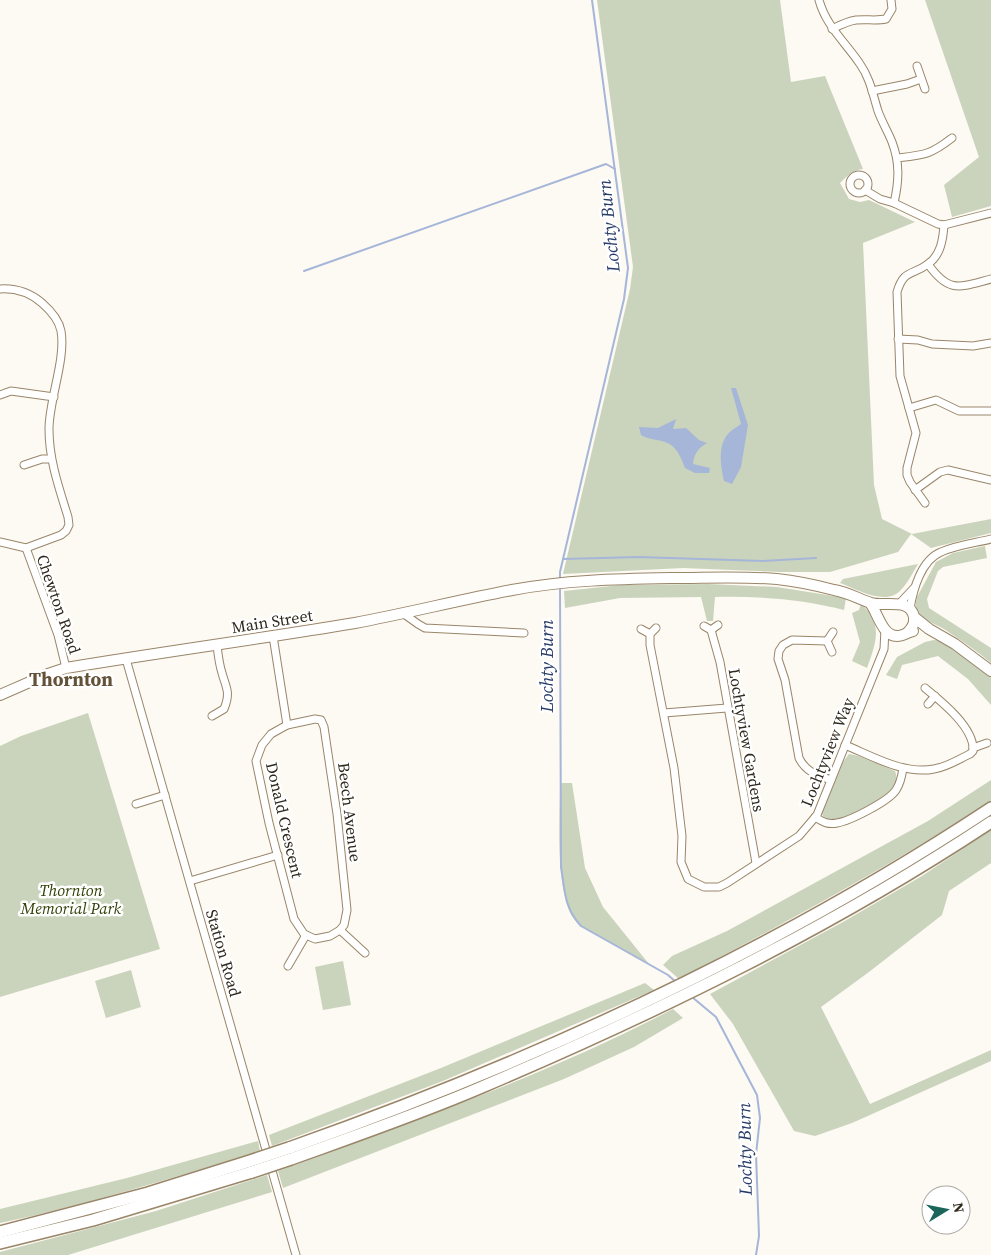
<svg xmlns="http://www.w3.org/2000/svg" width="991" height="1255" viewBox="0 0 991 1255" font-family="'Source Serif 4',serif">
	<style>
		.green { fill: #cad4bc }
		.water { fill: #a5b6d8 }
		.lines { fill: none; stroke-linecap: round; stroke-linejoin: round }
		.stream { stroke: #a5b6d8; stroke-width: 2 }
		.minor-casing { stroke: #998669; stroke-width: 9 }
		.secondary-casing { stroke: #998669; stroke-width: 12 }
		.trunk-casing { stroke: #998669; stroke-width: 14 }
		.minor { stroke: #fff; stroke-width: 7 }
		.secondary { stroke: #fff; stroke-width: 10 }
		.trunk { stroke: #fff; stroke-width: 11 }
		.trunk-bridge-casing { stroke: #998669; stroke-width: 14; stroke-linecap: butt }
		.trunk-bridge { stroke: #fff; stroke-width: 11 }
		.labels { text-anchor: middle; stroke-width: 5; stroke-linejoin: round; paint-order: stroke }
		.street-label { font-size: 16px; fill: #2f281c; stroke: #fff }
		.park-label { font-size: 16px; font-style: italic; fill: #314206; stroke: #fff }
		.water-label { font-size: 18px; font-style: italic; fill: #273b69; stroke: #fff }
		.quarter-label { font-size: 19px; font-weight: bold; fill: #635237; stroke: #fff }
	</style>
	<rect width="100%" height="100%" fill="#fdf9f3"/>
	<g class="green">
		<path d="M597 0H780L791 82 825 76 863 169C853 170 847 176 840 183L849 199 860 202 869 200 915 222 863 243 874 485 882 519 912 534 991 519V533L931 548 911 534 898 552 830 572H781L683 568 563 574 630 289 633 267Z"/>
		<polygon points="925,0 991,0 991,206 952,217 944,185 979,157"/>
		<path d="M985 546 987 558 943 567 938 571 927 599 929 608 991 648V663C977 651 962 641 947 631 939 625 923 621 917 612 915 608 916 601 917 597L936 562 953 553Z"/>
		<path d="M918 564C913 572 908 583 900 591 885 606 856 589 840 583L843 579Z"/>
		<path d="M708 584 777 587 846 598 844 610C802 599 759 596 715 597L713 621H707L701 597 620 598 565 608 564 591 621 585Z"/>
		<path d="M861 604C884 624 876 643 867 668L852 661 860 642 852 613 859 610Z"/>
		<path d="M934 640C953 641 977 664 991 677V705L968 679 938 656 902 665 897 679 886 675 897 657 925 642Z"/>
		<polygon points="88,713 160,949 0,997 0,746 21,736"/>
		<path d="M849 754 859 756 895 771C897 776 897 781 894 786 889 795 852 816 841 819 835 821 828 821 823 817L822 812 843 762Z"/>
		<path d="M991 780V801C890 866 785 923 679 979L663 965 672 956 727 931 928 821Z"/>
		<path d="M560 783H572L585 868 603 907 649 964 581 926C575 920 570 915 568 907 556 873 560 820 560 783Z"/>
		<polygon points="991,830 991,863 949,891 942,915 869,972 821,1007 870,1104 991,1050 991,1061 852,1123 815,1136 794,1131 733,1024 710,994 843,922 922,876"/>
		<polygon points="343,961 351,1005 323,1010 315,967"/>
		<polygon points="131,970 141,1007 106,1018 95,981"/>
		<polygon points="645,983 654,990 443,1081 272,1146 269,1135 441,1068"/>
		<path d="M673 1009 683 1018 634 1047 564 1079 283 1188 278 1171C412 1122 547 1075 673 1009Z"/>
		<path d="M258 1141 260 1151C174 1177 88 1205 0 1223V1209L127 1178Z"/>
		<polygon points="267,1175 272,1192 68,1255 0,1255 0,1252 156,1211"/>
	</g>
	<g class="water">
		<path d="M731 388H736L748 425 741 467 732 484 724 481C721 468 717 446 728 434 731 430 737 427 741 424Z"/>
		<path d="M676 419 673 429 686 428 699 440 707 443C698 448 694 454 693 464L710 468 709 473H695L685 468C681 458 677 446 665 442 656 439 649 440 641 435L639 427 658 428Z"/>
	</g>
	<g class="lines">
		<g class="stream">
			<polyline points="304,271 606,164 615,169"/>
			<polyline points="563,559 639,557 763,561 816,558"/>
			<polyline points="560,579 560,572 624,299 628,268 592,0"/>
			<path d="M560 586 561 867C565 890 564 908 581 926L668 975 676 982"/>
			<polyline points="692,997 716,1017 757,1095 760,1118 756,1154 759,1236 756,1255"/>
		</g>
		<defs>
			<g id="minor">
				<path d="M819 0C826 26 846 43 860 64 870 78 873 95 878 111 882 122 888 132 892 142 900 163 899 181 894 203"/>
				<path d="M832 29C840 25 848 21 856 20 867 19 876 21 886 19L892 9 891 0"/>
				<polyline points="917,66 925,89"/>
				<polyline points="872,91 907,84 921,79"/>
				<path d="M897 158C924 155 930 155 952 138"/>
				<circle cx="859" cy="184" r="9"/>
				<polyline points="865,190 880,199 894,203 938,224 944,225 991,213"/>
				<path d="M928 264C949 294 960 287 991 279"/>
				<path d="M0 289C16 288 29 292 42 303 50 310 59 320 61 331 66 359 49 400 49 429 49 460 59 488 68 517L69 525 66 531 61 535 26 548 0 542"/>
				<polyline points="898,339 918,340 932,344 973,346 991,343"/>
				<polyline points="0,395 11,391 54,397"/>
				<polyline points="909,408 936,400 959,411 991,411"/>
				<polyline points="24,465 42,459 51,459"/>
				<polyline points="915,490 940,472 948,470 991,480"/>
				<path d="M925 503 910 482 907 475V468L916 433 900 376 897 292C904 269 912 276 928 264 941 255 943 239 944 225"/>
				<polyline points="26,548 58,635 66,668"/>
				<polyline points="899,604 914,588"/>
				<path d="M910 609C913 590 921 560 941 552 956 545 975 543 991 539"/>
				<polyline points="404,614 418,624 425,628 524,633"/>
				<polyline points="704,626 711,630 720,662 756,863"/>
				<polyline points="656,628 650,634 650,645 674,768 682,836 681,862 688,879 704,887 719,887 727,883 799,836 817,815 884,649 885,629"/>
				<polyline points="641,629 650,634"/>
				<polyline points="711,630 718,625"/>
				<polyline points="273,636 287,725"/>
				<path d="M827 641 792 640 783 645 779 651 778 659 785 680 799 758C806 772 817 775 831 780"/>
				<polyline points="832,652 827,641 833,632"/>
				<polyline points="126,659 296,1255"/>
				<polyline points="928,704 935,696"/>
				<polyline points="664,713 727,708"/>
				<path d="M212 716 224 709C231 692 226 688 222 673 219 664 218 654 217 645"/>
				<polygon points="315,719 321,720 324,727 337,814 347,910 344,925 340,930 330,936 315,939 304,934 294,919 269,823 256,761 262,745 271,734 287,725"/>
				<path d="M845 745C872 756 904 775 934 769 947 767 959 759 970 754L973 751C975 728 941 701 925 688"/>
				<polyline points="973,748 987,743"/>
				<polyline points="136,804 165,795"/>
				<path d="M815 817C823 822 828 825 837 823 850 821 889 801 896 790 900 784 902 775 903 768"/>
				<polyline points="190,881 278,855"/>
				<polyline points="340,930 365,953"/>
				<polyline points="288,966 306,935"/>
			</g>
			<g id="secondary">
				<path d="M870 603C878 613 882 636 897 636 903 636 908 632 913 631"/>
				<polyline points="914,617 929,629 955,644 991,671"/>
				<path d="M0 695 48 674 66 668C162 652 259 639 355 623 408 613 459 600 512 590 564 580 618 579 671 578 706 578 742 576 777 579 796 581 815 585 834 590 847 592 859 599 871 603 885 607 910 597 914 617 915 623 912 628 908 632"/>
			</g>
			<g id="trunk">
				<path d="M289 1148C535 1061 773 952 991 808"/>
				<path d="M291 1159C355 1136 419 1114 482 1087 658 1012 831 928 991 822"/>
				<polyline points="0,1232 148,1193 250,1161"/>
				<polyline points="0,1243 93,1220 252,1172"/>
			</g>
		</defs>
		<use href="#minor" class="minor-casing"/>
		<use href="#secondary" class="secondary-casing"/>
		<use href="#trunk" class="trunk-casing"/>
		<use href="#minor" class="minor"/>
		<use href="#secondary" class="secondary"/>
		<use href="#trunk" class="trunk"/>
		<defs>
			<g id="trunk-bridge">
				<polyline points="250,1161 289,1148"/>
				<polyline points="252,1172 291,1159"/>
			</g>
		</defs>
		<use href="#trunk-bridge" class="trunk-bridge-casing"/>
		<use href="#trunk-bridge" class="trunk-bridge"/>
	</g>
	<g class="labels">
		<g class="street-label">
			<text transform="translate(59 604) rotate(71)" y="6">Chewton Road</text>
			<text transform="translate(272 621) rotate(-9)" y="6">Main Street</text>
			<text transform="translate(747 740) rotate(80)" y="6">Lochtyview Gardens</text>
			<text transform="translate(827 752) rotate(-68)" y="6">Lochtyview Way</text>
			<text transform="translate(350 812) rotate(83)" y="6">Beech Avenue</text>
			<text transform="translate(285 820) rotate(77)" y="6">Donald Crescent</text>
			<text transform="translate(224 953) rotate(74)" y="6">Station Road</text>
		</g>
		<g class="park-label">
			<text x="71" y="896">Thornton<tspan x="71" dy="18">Memorial Park</tspan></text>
		</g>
		<g class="water-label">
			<text transform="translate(609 226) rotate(-96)" y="6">Lochty Burn</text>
			<text transform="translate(547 666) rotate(-90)" y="6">Lochty Burn</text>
			<text transform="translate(745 1149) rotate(-91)" y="6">Lochty Burn</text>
		</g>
		<g class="quarter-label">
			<text x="71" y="686">Thornton</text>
		</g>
	</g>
	<g transform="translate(946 1210) rotate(80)"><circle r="24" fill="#ffffff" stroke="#aca9a4"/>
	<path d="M0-4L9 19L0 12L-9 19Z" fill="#1b655b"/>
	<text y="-8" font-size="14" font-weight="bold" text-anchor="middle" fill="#2f281c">N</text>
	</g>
</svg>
